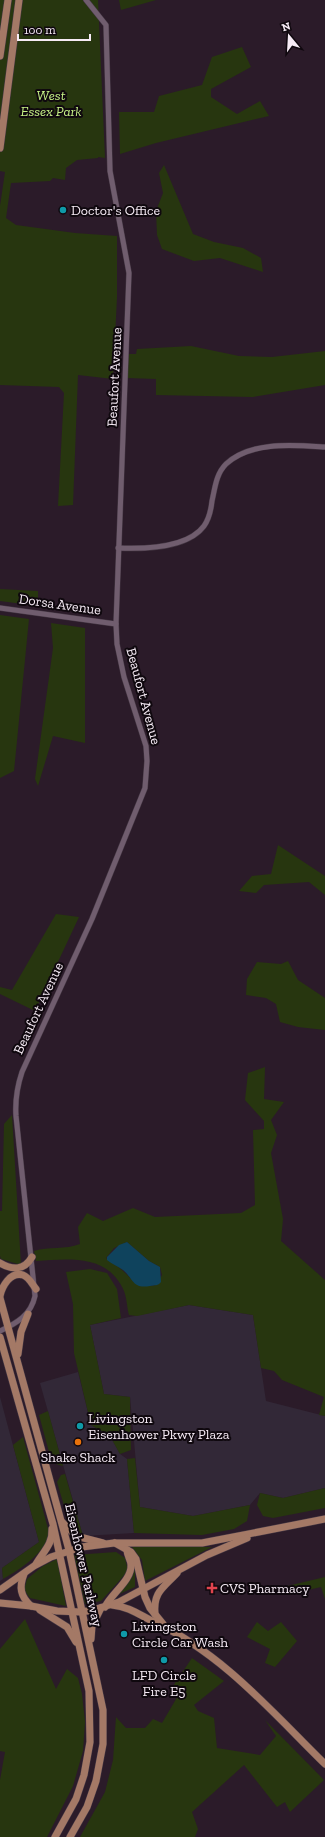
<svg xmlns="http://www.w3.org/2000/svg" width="325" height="1837" viewBox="0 0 325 1837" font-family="'Zilla Slab',serif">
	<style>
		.commercial { fill: #322837 }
		.green { fill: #27360f; fill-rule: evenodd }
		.water { fill: #0f435d }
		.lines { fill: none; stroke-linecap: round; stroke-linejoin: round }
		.minor-casing { stroke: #453844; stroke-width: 6 }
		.major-casing { stroke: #453844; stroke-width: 8 }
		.minor { stroke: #705d6e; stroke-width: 5 }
		.major { stroke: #a47966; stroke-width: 7 }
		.culture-dot { fill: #0f9aa8; stroke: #0f080e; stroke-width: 1.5 }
		.food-dot { fill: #e8710a; stroke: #0f080e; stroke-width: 1.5 }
		.health-dot { fill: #e0444e; stroke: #0f080e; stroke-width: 1.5 }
		.labels { text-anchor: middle; stroke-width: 4; stroke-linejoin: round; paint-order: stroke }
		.park-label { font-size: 14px; font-style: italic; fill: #c7f387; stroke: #0f080e }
		.poi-label { font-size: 14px; fill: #f7ecf6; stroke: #0f080e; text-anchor: start }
		.street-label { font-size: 14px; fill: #f7ecf6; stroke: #0f080e }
	</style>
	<rect width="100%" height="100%" fill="#2b1b29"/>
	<g class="commercial">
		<polygon points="189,1305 253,1315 266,1401 325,1416 325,1488 283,1498 260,1493 250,1505 193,1516 140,1507 130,1397 104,1394 90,1325"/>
		<polygon points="78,1372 91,1425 110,1436 120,1454 127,1459 134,1533 83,1536 40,1383"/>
		<polygon points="0,1397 39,1542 2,1568 3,1579 0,1581"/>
	</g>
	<g class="green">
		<polygon points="0,0 98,0 105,158 98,157 98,158 77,160 66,168 65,180 53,178 50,181 11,183 6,218 16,225 75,233 117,236 117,297 113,379 78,375 73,505 58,506 64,393 59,387 0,385 0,206 5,172 0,171"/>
		<polygon points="119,0 156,0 121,10"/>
		<polygon points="242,47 251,67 211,89 211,97 237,114 260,101 269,116 156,143 120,154 119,112 154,112 159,96 202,85 212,57"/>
		<polygon points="164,165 193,234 214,242 243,248 261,258 263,272 220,258 194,261 162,249 157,235 156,211 163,193 159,173"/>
		<polygon points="191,346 239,356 272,357 325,351 325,385 253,397 156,395 156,379 127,378 128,354 136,354 137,349"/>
		<polygon points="0,589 38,591 38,606 0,601"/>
		<polygon points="0,615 29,619 14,771 0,778"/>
		<polygon points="51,623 85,628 85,743 53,736 38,786 35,779 53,648"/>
		<polygon points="278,845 325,876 325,895 309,882 264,885 256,893 239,891 252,876 271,874"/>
		<polygon points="56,914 79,917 35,1011 0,994 0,987 12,990"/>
		<polygon points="288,961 298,980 325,998 325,1030 298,1027 280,1022 276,1004 266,998 246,995 247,979 257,962 281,964"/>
		<path d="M265 1067 264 1099 284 1102 271 1120 277 1135 271 1153 283 1219 281 1241 325 1280V1416L319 1415 324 1397 282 1380 274 1371 261 1368 253 1315 189 1305 137 1316 129 1315C127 1308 127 1299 124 1291 108 1254 70 1259 36 1261L34 1251C49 1246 65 1250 80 1244L78 1227 87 1213 103 1221 133 1208 155 1217 241 1213 255 1205 253 1130 264 1129V1121L245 1100 248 1073ZM127 1242 149 1261 160 1267 162 1275 156 1285C137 1288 137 1284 124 1272 119 1266 112 1264 106 1258L114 1248Z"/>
		<polygon points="12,1115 21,1265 1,1259 0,1256 0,1211 2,1211 4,1124"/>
		<polygon points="90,1269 107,1273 117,1289 121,1318 90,1325 104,1394 130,1397 131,1450 120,1454 110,1436 91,1425 74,1353 73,1304 66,1272"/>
		<polygon points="48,1411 63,1466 52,1463 39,1415"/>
		<path d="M23 1437 50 1536C41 1555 21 1569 3 1579L2 1568 39 1542 13 1445Z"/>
		<polygon points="135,1458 140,1507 193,1516 250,1505 247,1521 234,1529 202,1535 134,1533 127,1459"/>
		<polygon points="65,1474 83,1536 70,1526 57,1482 61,1475"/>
		<polygon points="325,1488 325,1508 273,1518 263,1516 257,1505 260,1493 283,1498"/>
		<polygon points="132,1547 212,1547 145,1581 142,1560"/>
		<polygon points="116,1552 125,1558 128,1571 101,1601 85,1604 74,1555"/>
		<polygon points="57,1559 66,1606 30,1598 24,1590 27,1579 43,1566"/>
		<polygon points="135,1568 135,1587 117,1595 130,1580"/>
		<polygon points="325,1577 325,1599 321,1587 286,1595 283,1587"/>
		<polygon points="25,1619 56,1689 67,1669 78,1678 82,1694 85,1722 83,1751 73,1786 47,1837 0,1837 0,1780 5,1752 0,1751 0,1649"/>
		<polygon points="257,1622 268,1631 281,1622 297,1641 275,1667 265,1663 270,1649 247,1637"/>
		<polygon points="192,1658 224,1681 194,1705 198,1711 214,1718 217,1748 260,1755 276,1736 265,1720 324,1780 290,1812 285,1802 277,1807 244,1765 192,1812 198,1829 195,1837 80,1837 105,1792 113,1760 116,1717 126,1728 145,1728 153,1719 162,1723 179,1694 171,1689"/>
	</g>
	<path class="water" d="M127 1242 149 1261 160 1267 161 1282C158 1286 155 1285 150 1286 132 1289 134 1279 123 1270 117 1266 112 1264 107 1260V1257L119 1245Z"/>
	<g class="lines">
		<defs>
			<g id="minor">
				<path d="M118 548C143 549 187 549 204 526 209 519 211 510 212 501 215 488 216 474 226 464 251 441 293 445 325 447"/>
				<polyline points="0,608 116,624"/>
				<path d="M0 1331C17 1323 31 1315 35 1296L16 1116C15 1101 17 1087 22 1072L92 919 145 788 147 761 146 746 124 677 117 644 116 624 129 273 110 171 106 25 86 0"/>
			</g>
			<g id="major">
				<polyline points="0,56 8,0"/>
				<polyline points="0,148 19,0"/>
				<path d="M0 1263C12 1270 24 1271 32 1257"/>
				<path d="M0 1296C2 1287 10 1271 23 1275 29 1277 32 1284 36 1289"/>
				<polyline points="0,1298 69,1550 103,1710 103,1744 96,1781 87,1807 70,1837"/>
				<polyline points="0,1337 53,1524 89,1691 90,1742 84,1775 76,1799 55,1837"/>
				<polyline points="18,1354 21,1332 28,1314"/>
				<polyline points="62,1522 76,1536 103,1543"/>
				<polyline points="115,1543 131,1552 136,1559 145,1597 150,1608 163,1624"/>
				<path d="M36 1564C43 1552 53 1544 52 1529"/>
				<path d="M24 1574C19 1587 20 1596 31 1606"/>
				<polyline points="0,1590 34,1566 51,1557 82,1547 114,1543 202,1543 325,1519"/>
				<polyline points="0,1603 31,1606 57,1611 81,1612 93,1610 119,1602 207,1555 247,1538"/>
				<path d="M112 1605C130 1607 138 1614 154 1622 222 1653 272 1712 325 1764"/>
				<path d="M105 1607C111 1594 132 1580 131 1565 131 1560 127 1556 127 1550"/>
				<polyline points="40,1610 67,1627 76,1642"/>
				<path d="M155 1614C153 1592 163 1588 177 1573"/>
				<polyline points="91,1639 92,1626 101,1608"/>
			</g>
		</defs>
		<use href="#minor" class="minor-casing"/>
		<use href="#major" class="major-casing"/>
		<use href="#minor" class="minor"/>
		<use href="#major" class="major"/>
	</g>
	<g class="culture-dot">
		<circle cx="63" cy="210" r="4"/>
		<circle cx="80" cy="1426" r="4"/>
		<circle cx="124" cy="1634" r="4"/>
		<circle cx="164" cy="1660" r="4"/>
	</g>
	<circle class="food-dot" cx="78" cy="1442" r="4"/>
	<path class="health-dot" d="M210 1582h4v4h4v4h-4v4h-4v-4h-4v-4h4z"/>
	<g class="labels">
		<g class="park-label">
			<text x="51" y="100">West<tspan x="51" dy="16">Essex Park</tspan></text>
		</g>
		<g class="poi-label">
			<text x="71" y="215">Doctor's Office</text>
			<text x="88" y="1423">Livingston<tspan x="88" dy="16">Eisenhower Pkwy Plaza</tspan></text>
			<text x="78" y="1462" text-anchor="middle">Shake Shack</text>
			<text x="220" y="1593">CVS Pharmacy</text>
			<text x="132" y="1631">Livingston<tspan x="132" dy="16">Circle Car Wash</tspan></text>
			<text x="164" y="1680" text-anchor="middle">LFD Circle<tspan x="164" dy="16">Fire E5</tspan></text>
		</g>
		<g class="street-label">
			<text transform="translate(114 377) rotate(-87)" y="5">Beaufort Avenue</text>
			<text transform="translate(60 604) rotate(8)" y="5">Dorsa Avenue</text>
			<text transform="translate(144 696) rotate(75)" y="5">Beaufort Avenue</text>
			<text transform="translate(38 1008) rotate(-65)" y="5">Beaufort Avenue</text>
			<text transform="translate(84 1565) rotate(77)" y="5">Eisenhower Parkway</text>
		</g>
	</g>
	<g transform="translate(289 36) rotate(342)" stroke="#0f080e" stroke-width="3" paint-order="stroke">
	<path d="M0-3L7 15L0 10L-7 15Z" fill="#f7ecf6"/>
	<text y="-6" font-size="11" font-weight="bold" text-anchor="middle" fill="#f7ecf6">N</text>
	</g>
	<path d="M18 34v6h72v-6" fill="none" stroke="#f7ecf6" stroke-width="2"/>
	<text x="24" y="34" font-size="12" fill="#f7ecf6" stroke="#0f080e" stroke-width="3" paint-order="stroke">100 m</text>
</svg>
